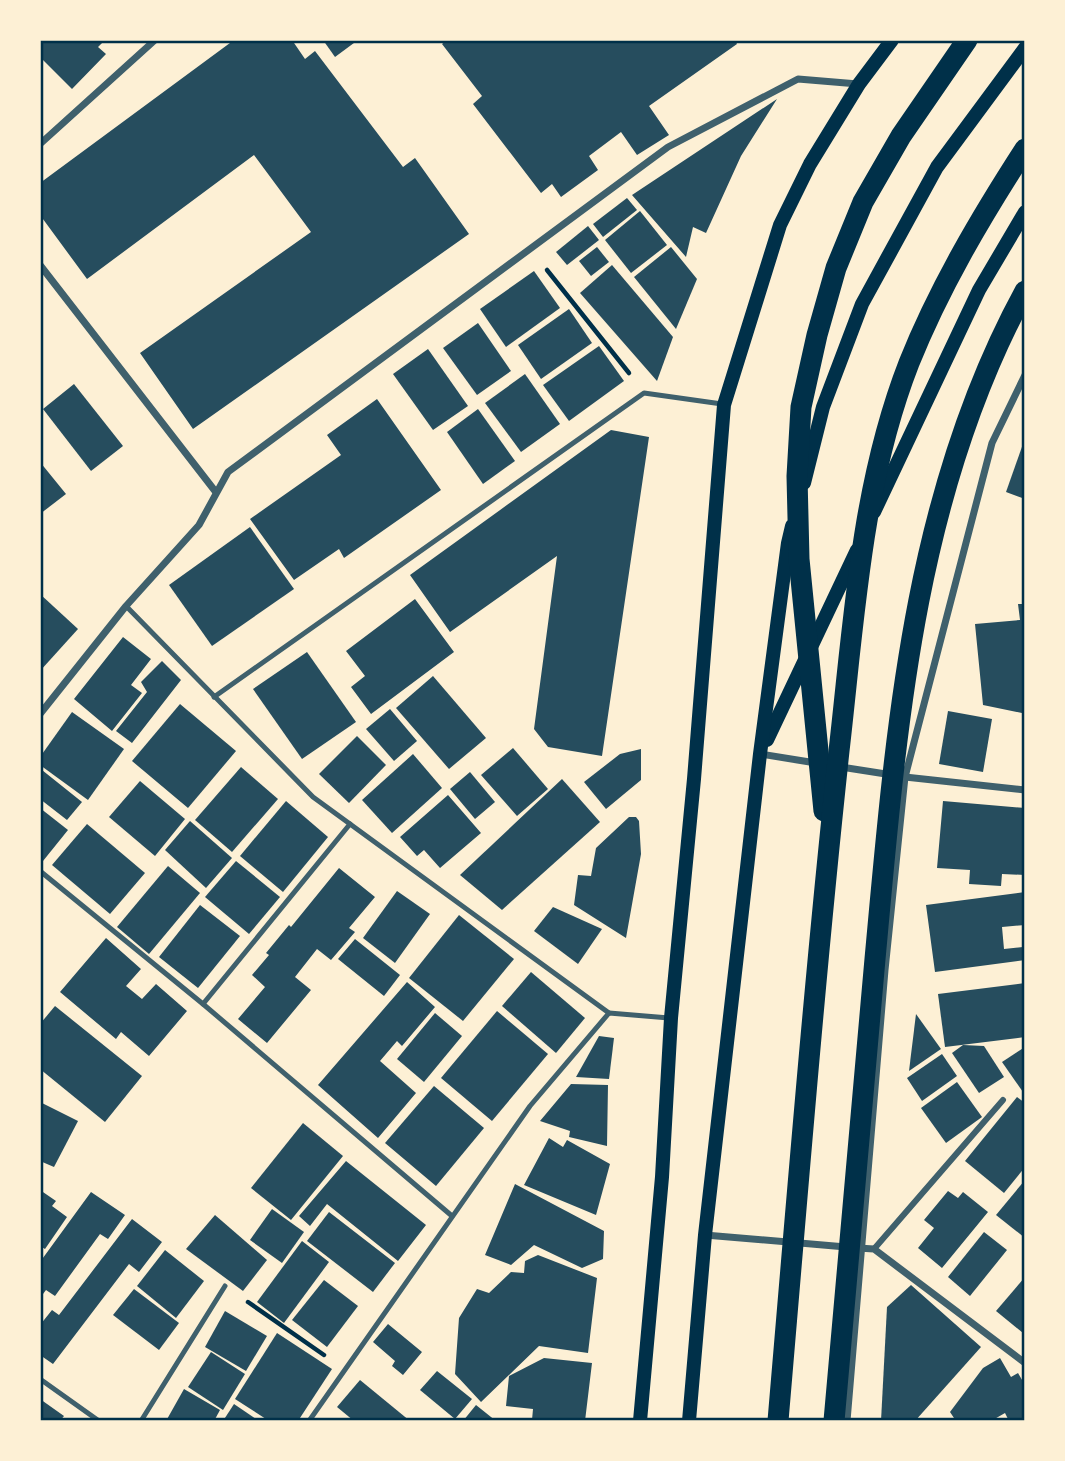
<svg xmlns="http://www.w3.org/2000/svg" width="1065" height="1461" viewBox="0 0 1065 1461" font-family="Roboto,sans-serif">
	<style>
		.building { fill: #264d5e }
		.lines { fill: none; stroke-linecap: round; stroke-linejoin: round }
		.path { stroke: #003049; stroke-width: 4.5 }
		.service { stroke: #3f606c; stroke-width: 5 }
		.pedestrian { stroke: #3f606c; stroke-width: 6 }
		.minor { stroke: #3f606c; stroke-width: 7 }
		.secondary { stroke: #003049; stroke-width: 14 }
		.motorway { stroke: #003049; stroke-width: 21 }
		.neatline { fill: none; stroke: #003049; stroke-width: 2.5 }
	</style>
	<rect width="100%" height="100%" fill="#fdf0d5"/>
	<g class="building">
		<polygon points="40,40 105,40 98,47 106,54 72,89 40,57"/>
		<polygon points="234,40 292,40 305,59 315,51 403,167 415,158 469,234 193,429 140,353 311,232 254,155 87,279 40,215 40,183"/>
		<polygon points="323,40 358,40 335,57"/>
		<polygon points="447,40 735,40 737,44 649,106 669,135 637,155 621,132 589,156 598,170 561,197 552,184 541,193 473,104 482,96 442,44"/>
		<polygon points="777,99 741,156 706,233 693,227 686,257 632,195"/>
		<polygon points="627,198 637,210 603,237 593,224"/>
		<polygon points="640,211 667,245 631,273 605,240"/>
		<polygon points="588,226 599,240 567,265 556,252"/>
		<polygon points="597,247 609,262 591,276 579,261"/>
		<polygon points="671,247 697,279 676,329 634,277"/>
		<polygon points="612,265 673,337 657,381 580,293"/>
		<polygon points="534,271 560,308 506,347 480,309"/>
		<polygon points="569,309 592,343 541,379 518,345"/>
		<polygon points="478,323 511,371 477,395 443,348"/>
		<polygon points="599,346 624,381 569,421 543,385"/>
		<polygon points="428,349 468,406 433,430 393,374"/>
		<polygon points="525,374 560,424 521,452 485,403"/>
		<polygon points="74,384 123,446 91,471 43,409"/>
		<polygon points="377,399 441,490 344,558 339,549 294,580 250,519 341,455 327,435"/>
		<polygon points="478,409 515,461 483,484 447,432"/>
		<polygon points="611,430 649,437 602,756 548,747 534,729 557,556 450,632 410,575"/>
		<polygon points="1024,441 1025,442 1025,499 1006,492"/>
		<polygon points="40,462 66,494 40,514"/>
		<polygon points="250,527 294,589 212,646 169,585"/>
		<polygon points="40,594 78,629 40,671"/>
		<polygon points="415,599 454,652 371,714 351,687 365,676 346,651"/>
		<polygon points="1018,604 1025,604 1025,712 1022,713 983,705 975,624 1020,620"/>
		<polygon points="123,637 151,659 131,685 142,693 112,731 74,699"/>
		<polygon points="307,652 356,722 302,759 253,689"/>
		<polygon points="162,661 181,680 132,743 116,731 147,692 141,682"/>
		<polygon points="433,676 486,738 449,769 396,708"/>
		<polygon points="180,704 236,751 188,808 132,761"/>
		<polygon points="390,709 417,741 394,761 366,729"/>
		<polygon points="948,711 992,719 983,772 939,764"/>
		<polygon points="72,712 124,749 88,800 40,765 40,757"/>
		<polygon points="357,736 386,765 349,803 319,774"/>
		<polygon points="513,748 548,789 517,816 481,775"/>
		<polygon points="641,749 641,780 606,809 584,782 620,754"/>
		<polygon points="413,754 442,788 392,833 362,800"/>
		<polygon points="241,767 278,799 232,852 195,820"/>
		<polygon points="42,770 82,802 67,820 40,799"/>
		<polygon points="470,772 495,802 475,819 450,789"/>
		<polygon points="562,779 600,822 502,910 460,875"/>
		<polygon points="140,781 185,819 155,856 109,817"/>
		<polygon points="448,795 481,833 440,868 424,850 417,856 400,837"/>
		<polygon points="286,801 328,837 283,892 240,856"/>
		<polygon points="943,801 1025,808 1025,875 1002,874 1001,886 969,884 970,870 937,868"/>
		<polygon points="40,808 68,830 43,861 40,858"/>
		<polygon points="629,817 636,817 639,821 641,854 626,938 574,905 578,875 591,876 596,848"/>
		<polygon points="190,821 232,858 206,888 165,850"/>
		<polygon points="87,824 145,873 110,914 52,865"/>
		<polygon points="236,861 280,897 249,934 205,897"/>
		<polygon points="168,866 200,893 149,954 117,927"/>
		<polygon points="339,868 375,897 349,928 355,932 331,960 317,949 295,977 311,990 267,1043 238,1019 265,987 252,975 269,955 266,953 289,925 291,927"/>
		<polygon points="397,891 430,914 395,963 363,938"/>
		<polygon points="1025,892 1025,925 1002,927 1004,949 1023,947 1025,960 935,972 926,905"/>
		<polygon points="200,905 240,936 198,988 159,957"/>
		<polygon points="553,907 602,929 578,964 534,931"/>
		<polygon points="459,915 514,959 463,1021 409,978"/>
		<polygon points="106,938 141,969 126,986 142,999 156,984 187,1011 149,1056 121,1032 116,1039 60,992"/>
		<polygon points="355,939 400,975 384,996 338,959"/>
		<polygon points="531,972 585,1018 556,1053 502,1006"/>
		<polygon points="407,982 435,1007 402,1046 397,1041 380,1061 416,1093 378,1138 318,1085"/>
		<polygon points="1025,983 1025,1037 945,1047 938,994"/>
		<polygon points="55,1006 142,1076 105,1122 40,1069 40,1024"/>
		<polygon points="497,1011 548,1054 492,1121 441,1078"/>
		<polygon points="435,1013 462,1036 424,1082 397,1059"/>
		<polygon points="916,1014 941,1049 909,1071"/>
		<polygon points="599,1036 614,1038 609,1079 576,1077"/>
		<polygon points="963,1045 984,1046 1004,1077 979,1093 952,1053"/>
		<polygon points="1025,1047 1025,1095 1002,1062"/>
		<polygon points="942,1054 957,1076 922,1101 907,1078"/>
		<polygon points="957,1082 982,1117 946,1143 921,1108"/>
		<polygon points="571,1084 608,1085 607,1146 569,1137 570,1131 540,1121"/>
		<polygon points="434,1086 484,1128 436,1186 385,1143"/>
		<polygon points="1017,1097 1025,1103 1025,1167 1004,1193 965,1161"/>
		<polygon points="40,1102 78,1121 54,1167 40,1161"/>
		<polygon points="303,1123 343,1156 291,1220 251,1188"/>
		<polygon points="549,1138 563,1147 567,1140 610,1164 596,1215 524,1185"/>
		<polygon points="346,1161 426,1225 398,1261 327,1204 310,1226 299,1216"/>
		<polygon points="1025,1180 1025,1238 996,1215"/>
		<polygon points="515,1184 604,1231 603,1259 582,1268 534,1245 511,1265 485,1255"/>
		<polygon points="40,1190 56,1201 52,1206 67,1217 45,1249 40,1246"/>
		<polygon points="948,1191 958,1198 963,1192 988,1212 942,1268 918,1248 934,1228 924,1220"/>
		<polygon points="91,1192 125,1215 108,1239 100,1234 55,1296 46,1290 40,1298 40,1262"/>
		<polygon points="272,1209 304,1232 282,1263 250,1240"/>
		<polygon points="329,1212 395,1263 373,1292 307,1241"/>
		<polygon points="215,1215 267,1260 243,1291 186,1249"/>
		<polygon points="132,1219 162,1242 139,1272 129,1264 53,1364 40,1355 40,1325 52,1310 59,1315"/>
		<polygon points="984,1232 1007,1250 970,1296 948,1277"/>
		<polygon points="302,1241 329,1262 284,1323 257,1302"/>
		<polygon points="165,1250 204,1281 176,1318 137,1286"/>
		<polygon points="538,1255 597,1278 588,1353 539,1346 481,1402 455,1374 459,1318 477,1289 489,1293 511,1272 524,1273 525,1261"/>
		<polygon points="1025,1277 1025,1331 1023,1333 996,1311"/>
		<polygon points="324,1280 358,1306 327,1347 292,1320"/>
		<polygon points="911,1285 981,1347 915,1421 881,1421 887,1307"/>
		<polygon points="134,1289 179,1323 159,1350 113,1315"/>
		<polygon points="225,1311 267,1336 246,1371 205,1347"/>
		<polygon points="388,1324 422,1352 403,1375 392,1366 395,1361 373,1342"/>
		<polygon points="277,1333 332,1369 298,1421 269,1421 235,1399"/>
		<polygon points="211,1352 245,1374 223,1410 188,1387"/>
		<polygon points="544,1358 592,1363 585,1421 532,1420 533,1409 506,1406 509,1376"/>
		<polygon points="1000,1358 1011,1377 1018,1373 1025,1385 1025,1417 1018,1421 1009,1421 1005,1413 991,1421 956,1421 950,1412 983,1368"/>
		<polygon points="437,1371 472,1399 455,1419 420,1390"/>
		<polygon points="360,1380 410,1421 354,1421 337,1407"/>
		<polygon points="184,1389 220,1410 214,1421 166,1421"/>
		<polygon points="40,1399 64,1416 60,1421 40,1421"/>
		<polygon points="234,1404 259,1421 223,1421"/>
		<polygon points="476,1405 496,1421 463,1421"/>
	</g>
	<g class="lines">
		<g class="path">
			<polyline points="547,270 629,373"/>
			<polyline points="248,1302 324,1355"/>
		</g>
		<g class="service">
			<polyline points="126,606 313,797 609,1013"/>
			<polyline points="214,697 644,393 722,404"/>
			<polyline points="40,871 203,1004 452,1216"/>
			<polyline points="203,1004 350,824"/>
			<polyline points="40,1379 99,1421"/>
			<polyline points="141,1421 225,1286"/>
			<polyline points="309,1421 530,1106 609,1013 669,1018"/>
		</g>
		<polyline class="pedestrian" points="874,1249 1003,1100"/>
		<g class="minor">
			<polyline points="40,144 155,40"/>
			<polyline points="40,265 215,491"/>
			<polyline points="40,714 126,606 199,525 228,472 668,147 798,79 858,84"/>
			<polyline points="760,754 816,763"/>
			<polyline points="841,767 905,777 1025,790"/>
			<polyline points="705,1235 846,1247"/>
			<polyline points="858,1248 874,1249 1025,1363"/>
			<polyline points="847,1421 885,970 905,777 992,443 1025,375"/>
		</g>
		<g class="secondary">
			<polyline points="804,483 823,407 862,304 937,167 1025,48"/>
			<polyline points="874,512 979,290 1025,212"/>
			<polyline points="767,740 857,550"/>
			<polyline points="640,1421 662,1177 671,1018 694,779 724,405 780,225 810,164 859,84 892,40"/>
			<polyline points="689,1421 705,1235 760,754 788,543 792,526"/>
		</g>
		<g class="motorway">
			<polyline points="824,811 799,559 797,476 801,407 817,335 836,268 863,202 901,136 967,40"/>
			<path d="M778 1421C797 1198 815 974 839 751 854 621 861 486 909 363 939 288 981 217 1025 149"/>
			<path d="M834 1421C848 1267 862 1113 875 959 896 731 913 496 1025 291"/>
		</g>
	</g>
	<rect width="1065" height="1461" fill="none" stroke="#fdf0d5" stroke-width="84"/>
	<rect x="42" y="42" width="981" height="1377" class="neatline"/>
</svg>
